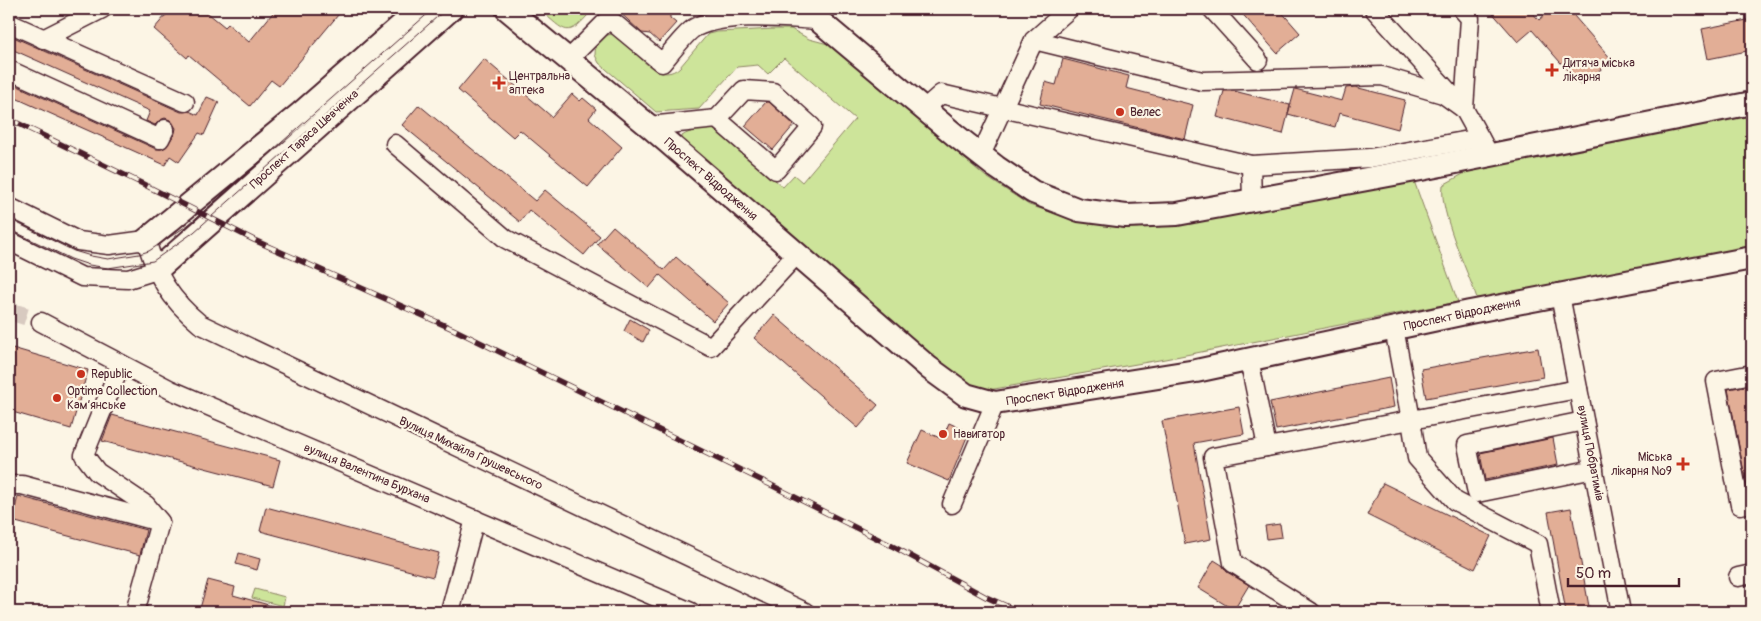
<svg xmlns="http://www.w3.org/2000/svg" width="1761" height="621" viewBox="0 0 1761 621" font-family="Pangolin,sans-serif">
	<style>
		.green { fill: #cde49a; stroke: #8c8262 }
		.building { fill: #e2ae96; stroke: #4a1f2b }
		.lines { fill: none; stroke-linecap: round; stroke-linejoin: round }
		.minor-tunnel { stroke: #d8cac0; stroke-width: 18; stroke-dasharray: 18 9; stroke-linecap: butt }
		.minor-casing { stroke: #4a1f2b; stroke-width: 21 }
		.major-casing { stroke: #4a1f2b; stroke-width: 26 }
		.minor { stroke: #fcf5e5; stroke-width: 18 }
		.major { stroke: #fcf5e5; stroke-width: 22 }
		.tram { stroke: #4a1f2b; stroke-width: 1 }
		.rail-casing { stroke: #4a1f2b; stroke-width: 5.5 }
		.rail { stroke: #fcf5e5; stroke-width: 4; stroke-dasharray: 11; stroke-linecap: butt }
		.poi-dot { fill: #c8321e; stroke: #fcf5e5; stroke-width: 2 }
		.labels { text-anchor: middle; stroke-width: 4.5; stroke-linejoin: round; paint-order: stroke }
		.poi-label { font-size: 12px; fill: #4a1f2b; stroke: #fcf5e5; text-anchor: start }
		.street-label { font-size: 12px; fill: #4a1f2b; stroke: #fcf5e5 }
	</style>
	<rect width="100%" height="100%" fill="#fcf5e5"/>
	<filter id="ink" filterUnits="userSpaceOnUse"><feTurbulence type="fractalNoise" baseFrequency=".02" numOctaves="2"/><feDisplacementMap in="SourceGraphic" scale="10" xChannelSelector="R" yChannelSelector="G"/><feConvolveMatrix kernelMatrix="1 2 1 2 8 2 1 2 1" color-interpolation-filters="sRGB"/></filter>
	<g filter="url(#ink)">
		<g class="green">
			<path d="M539 9H593C567 40 567 33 539 9Z"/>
			<path d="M774 29H791L809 39 828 44 985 176 1029 205 1079 221 1414 181 1458 302 1165 359 983 391 968 386 682 144V136C690 130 709 127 719 131L783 187 794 175 802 182 855 119 784 58 768 74 758 65 737 67 699 109 656 112 599 63 595 55C595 43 600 36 612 34 632 43 656 89 680 67L708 34 717 32Z"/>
			<path d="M1752 114V248L1483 299 1477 298C1467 270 1439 212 1443 185L1474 168Z"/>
			<polygon points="255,589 285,597 283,606 252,598"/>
		</g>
		<g class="building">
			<polygon points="171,9 203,9 225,27 228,24 249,42 276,9 343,9 279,86 271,80 250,106 189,55 187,58 154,29"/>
			<polygon points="616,9 670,9 670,18 676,23 659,42 650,34 642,33"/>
			<polygon points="1238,9 1279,9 1300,33 1277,53"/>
			<polygon points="1489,9 1529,9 1539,20 1551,9 1568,9 1612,60 1581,86 1532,30 1518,42"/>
			<polygon points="1752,19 1752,50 1708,59 1702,29"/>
			<polygon points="9,35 181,112 189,111 198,115 207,97 219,102 204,135 199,133 179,162 170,156 165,165 9,95 9,82 156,149 161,149 166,147 175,133 176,128 170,120 165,118 160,120 155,125 146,121 150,111 9,48"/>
			<polygon points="484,59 552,117 572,94 580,101 583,98 596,109 589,118 622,147 588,187 520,130 513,137 458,90"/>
			<polygon points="1063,59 1129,76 1126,88 1193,105 1185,139 1040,104 1045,82 1056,85"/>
			<polygon points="1355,87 1405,100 1398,129 1339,113 1335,127 1288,114 1283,134 1217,117 1224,91 1234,91 1290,105 1288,114 1295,89 1342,101 1346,88"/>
			<polygon points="766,102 769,102 794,125 773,150 745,126"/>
			<polygon points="419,105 535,201 545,190 600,236 584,255 529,210 520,222 402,125"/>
			<polygon points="613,226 664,270 676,257 729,303 713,321 660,275 649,288 597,244"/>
			<polygon points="774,315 878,405 858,428 754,338"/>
			<polygon points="630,319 649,330 643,342 624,331"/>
			<polygon points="9,347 88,370 71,429 9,411"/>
			<polygon points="1538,348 1543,377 1426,398 1421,369"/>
			<polygon points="1389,378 1394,407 1276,430 1270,402"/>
			<polygon points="1752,385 1752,493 1748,493 1728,389"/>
			<polygon points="1239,407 1244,434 1194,443 1211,539 1185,544 1162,421"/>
			<polygon points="112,415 280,460 273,486 102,441"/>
			<polygon points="949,423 969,432 949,481 907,463 922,430 942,439"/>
			<polygon points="1553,438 1558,465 1485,480 1480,453"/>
			<polygon points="1383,483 1491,536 1475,569 1367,515"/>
			<polygon points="18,496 146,530 140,555 12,521"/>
			<polygon points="266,507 439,553 433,577 260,531"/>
			<polygon points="1571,508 1590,612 1566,612 1548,512"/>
			<polygon points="1280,524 1282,537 1267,539 1265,526"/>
			<polygon points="239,553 260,559 257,570 236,564"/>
			<polygon points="1214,560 1222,565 1227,572 1249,585 1234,610 1198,588"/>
			<polygon points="208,580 235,587 233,595 283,609 282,612 199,612"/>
		</g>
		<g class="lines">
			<polyline class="minor-tunnel" points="9,311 28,317"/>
			<defs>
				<g id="minor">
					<polyline points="1212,9 1258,60"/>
					<polyline points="1374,9 1464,109 1470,18 1462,9"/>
					<polyline points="9,23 185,102"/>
					<polyline points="43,39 102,9"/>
					<polyline points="1034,40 1202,81 1382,76 1443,94 1464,109 1485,147"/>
					<path d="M568 60 609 19 662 63C669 55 688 30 696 27 728 12 783 18 818 20"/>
					<polyline points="9,70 160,139 165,129"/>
					<polyline points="924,109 941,94 1251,165 1370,158 1480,138"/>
					<polyline points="649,126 717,119 744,90 773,92 812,127 776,170 717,119"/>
					<polyline points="395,144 506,239 711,347 797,254"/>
					<polyline points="981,155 1034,40 1069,9"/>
					<polyline points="1251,165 1252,200"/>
					<path d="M9 207 78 241 109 245 146 240C157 277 170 299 200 324L805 612"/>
					<polyline points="9,241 82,277 128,279 157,270"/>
					<polyline points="1560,295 1621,612"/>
					<polyline points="41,322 171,390 691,612"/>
					<polyline points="1394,328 1411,420 1578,389"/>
					<polyline points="1249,359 1267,447 1411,420 1417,458 1455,501 1538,544 1551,612"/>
					<polyline points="121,364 84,455 97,472 146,505 160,522 135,612"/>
					<polyline points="1752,374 1716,381 1740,505 1752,503"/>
					<polyline points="1584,421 1467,445 1477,493 1594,469"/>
					<polyline points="1267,447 1213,457 1233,563 1311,612"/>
					<polyline points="9,485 22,485 160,522"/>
					<polyline points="952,504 995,403"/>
					<polyline points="1738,577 1752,574"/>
					<polyline points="450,612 475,519"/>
				</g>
				<g id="major">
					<polyline points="507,9 649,126 929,368 966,395 995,403 1196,371 1470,312 1752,258"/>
					<polyline points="805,9 955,135 996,167 1033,192 1079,210 1126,216 1177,214 1421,169 1752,103"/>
					<polyline points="146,240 301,113 420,9"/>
					<polyline points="157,270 451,9"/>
				</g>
			</defs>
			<use href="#minor" class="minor-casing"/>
			<use href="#major" class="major-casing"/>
			<use href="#minor" class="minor"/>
			<use href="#major" class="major"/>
			<g class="tram">
				<polyline points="9,219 74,251 91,256 108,259 139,254 149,251 188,225 433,9"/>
				<polyline points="9,229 71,259 89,265 108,268 153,261 194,232 446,9"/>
			</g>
			<defs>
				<polyline id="rail" points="9,119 143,184 254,240 453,329 771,485 896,548 986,597 1020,612"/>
			</defs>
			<use href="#rail" class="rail-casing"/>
			<use href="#rail" class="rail"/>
		</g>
	</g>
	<g class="poi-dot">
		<path d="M1549.5 62.5h5v5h5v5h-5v5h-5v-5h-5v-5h5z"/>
		<path d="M496.5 75.5h5v5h5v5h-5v5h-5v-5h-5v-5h5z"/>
		<circle cx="1120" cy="112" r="5"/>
		<circle cx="81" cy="374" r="5"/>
		<circle cx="57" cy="398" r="5"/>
		<circle cx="943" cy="434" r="5"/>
		<path d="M1680.5 456.5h5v5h5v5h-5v5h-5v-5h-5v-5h5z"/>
	</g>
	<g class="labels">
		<g class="poi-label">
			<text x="1563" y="67">Дитяча міська<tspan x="1563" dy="14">лікарня</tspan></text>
			<text x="509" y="80">Центральна<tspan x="509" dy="14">аптека</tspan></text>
			<text x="1130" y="116">Велес</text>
			<text x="91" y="378">Republic</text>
			<text x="67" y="395">Optima Collection<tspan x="67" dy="14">Кам’янське</tspan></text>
			<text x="953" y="438">Навигатор</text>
			<text x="1672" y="461" text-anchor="end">Міська<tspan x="1672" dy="14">лікарня №9</tspan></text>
		</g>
		<g class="street-label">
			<text transform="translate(304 139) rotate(-42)" y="4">Проспект Тараса Шевченка</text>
			<text transform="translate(711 179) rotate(41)" y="4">Проспект Відродження</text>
			<text transform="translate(1462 314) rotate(-12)" y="4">Проспект Відродження</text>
			<text transform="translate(1065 392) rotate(-9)" y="4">Проспект Відродження</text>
			<text transform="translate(471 453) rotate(25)" y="4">Вулиця Михайла Грушевського</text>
			<text transform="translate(1591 453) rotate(79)" y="4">вулиця Побратимів</text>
			<text transform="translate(367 473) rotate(23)" y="4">вулиця Валентина Бурхана</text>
		</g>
	</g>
	<rect width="1761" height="621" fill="none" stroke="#fcf5e5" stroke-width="30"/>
	<rect x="15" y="15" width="1731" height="591" fill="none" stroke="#4a1f2b" stroke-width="2" filter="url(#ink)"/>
	<path d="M1568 578v8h111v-8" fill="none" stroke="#4a1f2b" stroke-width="2.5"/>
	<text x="1576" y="578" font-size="15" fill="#4a1f2b" stroke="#fcf5e5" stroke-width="4" paint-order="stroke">50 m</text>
</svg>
